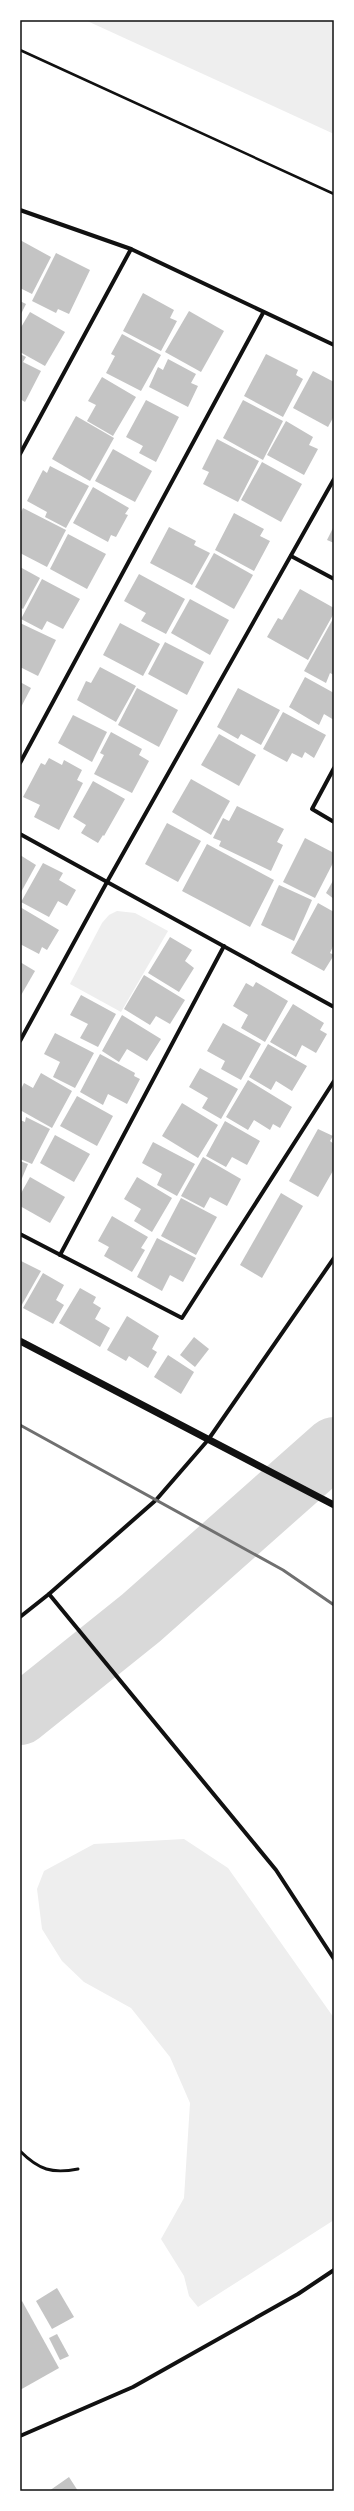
<svg xmlns="http://www.w3.org/2000/svg" width="354" height="2511" viewBox="0 0 354 2511" font-family="Manrope,sans-serif">
	<style>
		.green { fill: #eee }
		.lines { fill: none; stroke-linecap: round; stroke-linejoin: round }
		.river { stroke: #d9d9d9; stroke-width: 60 }
		.building { fill: #c4c4c4 }
		.path { stroke: #111; stroke-width: 2.5 }
		.service { stroke: #111; stroke-width: 3 }
		.minor { stroke: #111; stroke-width: 4 }
		.tertiary { stroke: #111; stroke-width: 7 }
		.rail { stroke: #707070; stroke-width: 3 }
		.neatline { fill: none; stroke: #111; stroke-width: 1.5 }
	</style>
	<rect width="100%" height="100%" fill="#fff"/>
	<g class="green">
		<polygon points="85,20 334,20 334,134"/>
		<polygon points="117,911 135,913 168,931 121,1012 70,984 102,923 109,915"/>
		<polygon points="184,1839 228,1868 334,2018 334,2220 198,2307 189,2296 184,2276 161,2239 184,2198 190,2103 170,2057 131,2008 84,1982 62,1961 42,1929 37,1889 44,1871 94,1844"/>
	</g>
	<g class="lines">
		<polyline class="river" points="20,1715 141,1618 334,1447"/>
	</g>
	<g class="building">
		<polygon points="20,240 51,257 32,294 20,288"/>
		<polygon points="56,253 90,270 69,314 58,309 56,313 32,301"/>
		<polygon points="143,293 174,310 170,318 177,321 161,351 123,331"/>
		<polygon points="20,301 26,304 20,316"/>
		<polygon points="189,311 224,331 201,372 165,352"/>
		<polygon points="30,312 65,332 45,366 20,352 20,329"/>
		<polygon points="122,334 161,355 141,391 106,373 115,356 111,354"/>
		<polygon points="20,354 26,357 23,362 41,371 25,402 20,399"/>
		<polygon points="266,354 298,370 296,375 303,379 283,417 244,396"/>
		<polygon points="168,359 196,374 191,383 198,386 188,407 149,387 158,367 163,370"/>
		<polygon points="313,371 334,382 334,416 328,427 293,408"/>
		<polygon points="102,377 136,397 113,436 87,421 96,405 88,401"/>
		<polygon points="146,400 179,417 156,462 139,453 143,446 126,437"/>
		<polygon points="243,400 283,421 263,460 223,438"/>
		<polygon points="76,416 114,438 90,481 52,459"/>
		<polygon points="286,421 313,437 309,445 318,449 304,475 267,455"/>
		<polygon points="217,439 259,461 238,502 203,484 209,472 202,469"/>
		<polygon points="113,449 152,471 135,502 95,481"/>
		<polygon points="262,462 302,484 281,522 241,500"/>
		<polygon points="50,466 89,486 66,528 45,517 47,512 27,501 43,470 47,473"/>
		<polygon points="93,487 129,508 125,514 128,515 116,537 111,535 108,542 73,523"/>
		<polygon points="23,508 66,530 47,567 20,553 20,514"/>
		<polygon points="234,513 264,529 260,536 270,541 254,571 215,550"/>
		<polygon points="334,526 334,543 327,540"/>
		<polygon points="169,527 196,541 194,545 210,553 192,585 150,563"/>
		<polygon points="68,534 106,554 87,589 50,569"/>
		<polygon points="214,553 253,575 234,609 195,587"/>
		<polygon points="20,567 40,578 23,609 20,607"/>
		<polygon points="139,574 185,599 166,634 141,621 146,613 124,601"/>
		<polygon points="42,579 80,599 63,629 47,621 42,630 21,619"/>
		<polygon points="300,589 334,608 334,613 308,660 267,637 278,618 282,620"/>
		<polygon points="190,599 229,620 210,655 171,633"/>
		<polygon points="334,617 334,675 330,673 326,683 304,671"/>
		<polygon points="20,623 56,640 38,676 20,667"/>
		<polygon points="120,623 160,644 143,676 103,655"/>
		<polygon points="165,642 204,662 187,695 148,674"/>
		<polygon points="100,667 136,686 116,722 77,700 86,681 91,683"/>
		<polygon points="305,677 334,693 334,720 324,714 319,725 289,707"/>
		<polygon points="20,682 31,688 20,709"/>
		<polygon points="137,688 178,710 159,747 118,725"/>
		<polygon points="238,688 280,710 261,745 241,734 238,739 217,727"/>
		<polygon points="283,712 326,735 314,758 305,752 302,758 292,753 287,762 263,749"/>
		<polygon points="73,715 107,732 92,762 58,743"/>
		<polygon points="111,732 142,749 139,755 149,761 132,793 94,774 104,755 100,753"/>
		<polygon points="219,734 256,755 239,786 201,765"/>
		<polygon points="49,758 62,765 64,760 82,770 77,780 83,783 59,830 34,817 40,805 23,797 41,763 45,765"/>
		<polygon points="191,779 230,801 211,835 172,812"/>
		<polygon points="93,781 125,799 104,836 103,835 98,843 81,833 86,825 73,817"/>
		<polygon points="237,806 284,829 277,842 283,845 271,871 219,846 221,841 213,838 223,818 229,821"/>
		<polygon points="167,823 201,841 178,882 145,864"/>
		<polygon points="305,838 334,853 334,861 315,898 283,882"/>
		<polygon points="207,844 274,880 250,927 182,891"/>
		<polygon points="20,855 36,865 20,894"/>
		<polygon points="43,863 63,873 59,880 76,890 67,906 58,901 49,917 21,902"/>
		<polygon points="334,879 334,899 326,893"/>
		<polygon points="279,885 312,900 294,941 261,925"/>
		<polygon points="318,903 334,912 334,944 330,953 334,955 324,971 291,953"/>
		<polygon points="20,907 59,930 47,950 42,947 39,954 20,944"/>
		<polygon points="170,937 192,950 185,961 194,968 179,992 148,973"/>
		<polygon points="20,962 35,971 20,997"/>
		<polygon points="144,975 185,1000 170,1024 156,1016 150,1025 124,1009"/>
		<polygon points="256,982 288,1001 265,1042 241,1028 248,1015 233,1006 246,983 253,987"/>
		<polygon points="81,995 116,1014 98,1047 80,1038 88,1024 70,1015"/>
		<polygon points="293,1004 324,1023 320,1030 327,1034 316,1053 302,1045 296,1057 270,1042"/>
		<polygon points="122,1015 161,1039 147,1061 127,1049 119,1062 102,1051"/>
		<polygon points="223,1023 261,1044 241,1080 221,1069 225,1061 207,1051"/>
		<polygon points="55,1033 94,1053 75,1088 53,1077 60,1062 44,1054"/>
		<polygon points="268,1044 307,1066 292,1091 276,1081 271,1090 249,1077"/>
		<polygon points="100,1054 135,1073 134,1076 140,1079 127,1104 108,1094 103,1105 80,1092"/>
		<polygon points="200,1068 238,1089 221,1119 202,1108 208,1098 189,1087"/>
		<polygon points="41,1073 72,1091 52,1128 20,1110 20,1091 24,1083 33,1088"/>
		<polygon points="248,1080 292,1107 280,1128 273,1124 270,1130 254,1120 248,1130 226,1117"/>
		<polygon points="77,1096 113,1116 97,1146 60,1126"/>
		<polygon points="182,1103 218,1125 198,1158 162,1136"/>
		<polygon points="26,1117 50,1129 32,1164 20,1159 20,1120 25,1122"/>
		<polygon points="225,1121 260,1141 247,1165 232,1157 226,1167 206,1156"/>
		<polygon points="318,1129 333,1136 330,1141 334,1144 334,1169 318,1197 289,1181"/>
		<polygon points="55,1135 90,1154 74,1182 40,1163"/>
		<polygon points="153,1142 195,1164 177,1196 157,1185 162,1174 142,1163"/>
		<polygon points="203,1157 241,1179 227,1206 210,1197 204,1208 181,1196"/>
		<polygon points="20,1161 28,1164 20,1183"/>
		<polygon points="30,1177 65,1197 50,1223 20,1206 20,1195"/>
		<polygon points="137,1177 172,1198 152,1232 134,1221 141,1209 124,1199"/>
		<polygon points="281,1193 303,1206 262,1278 240,1265"/>
		<polygon points="181,1198 217,1217 196,1255 161,1236"/>
		<polygon points="112,1216 148,1237 141,1248 145,1250 132,1272 104,1256 109,1247 98,1241"/>
		<polygon points="157,1238 196,1258 183,1282 170,1275 162,1291 137,1277"/>
		<polygon points="21,1261 41,1271 20,1308 20,1263"/>
		<polygon points="43,1273 64,1285 56,1300 64,1305 53,1324 23,1308"/>
		<polygon points="80,1288 96,1297 93,1303 101,1308 95,1319 110,1328 100,1347 59,1323"/>
		<polygon points="127,1316 159,1336 152,1349 157,1352 148,1368 129,1356 126,1361 107,1350"/>
		<polygon points="194,1337 209,1349 195,1367 180,1355"/>
		<polygon points="168,1355 194,1372 181,1394 154,1377"/>
		<polygon points="57,2288 74,2317 52,2329 36,2301"/>
		<polygon points="22,2301 59,2368 20,2390 20,2303"/>
		<polygon points="57,2334 69,2356 60,2360 49,2338"/>
		<polygon points="69,2477 78,2491 49,2491"/>
	</g>
	<g class="lines">
		<polyline class="path" points="20,50 334,194"/>
		<path class="service" d="M20 2151C39 2170 52 2174 78 2169"/>
		<g class="minor">
			<polyline points="20,210 131,249 334,345"/>
			<polyline points="20,454 131,249"/>
			<polyline points="291,556 334,579"/>
			<polyline points="20,763 263,313"/>
			<polyline points="334,768 312,809 334,822"/>
			<polyline points="20,834 334,1007"/>
			<polyline points="20,1041 107,882 334,479"/>
			<polyline points="20,1234 182,1318 334,1081"/>
			<polyline points="60,1255 224,946"/>
			<polyline points="49,1594 276,1870 334,1959"/>
			<polyline points="20,1617 49,1594 156,1500 208,1440 334,1258"/>
			<polyline points="20,2436 133,2387 298,2294 334,2270"/>
		</g>
		<polyline class="tertiary" points="20,1341 334,1505"/>
		<polyline class="rail" points="20,1425 283,1570 334,1605"/>
	</g>
	<rect width="354" height="2511" fill="none" stroke="#ffffff" stroke-width="42"/>
	<rect x="21" y="21" width="312" height="2469" class="neatline"/>
</svg>
